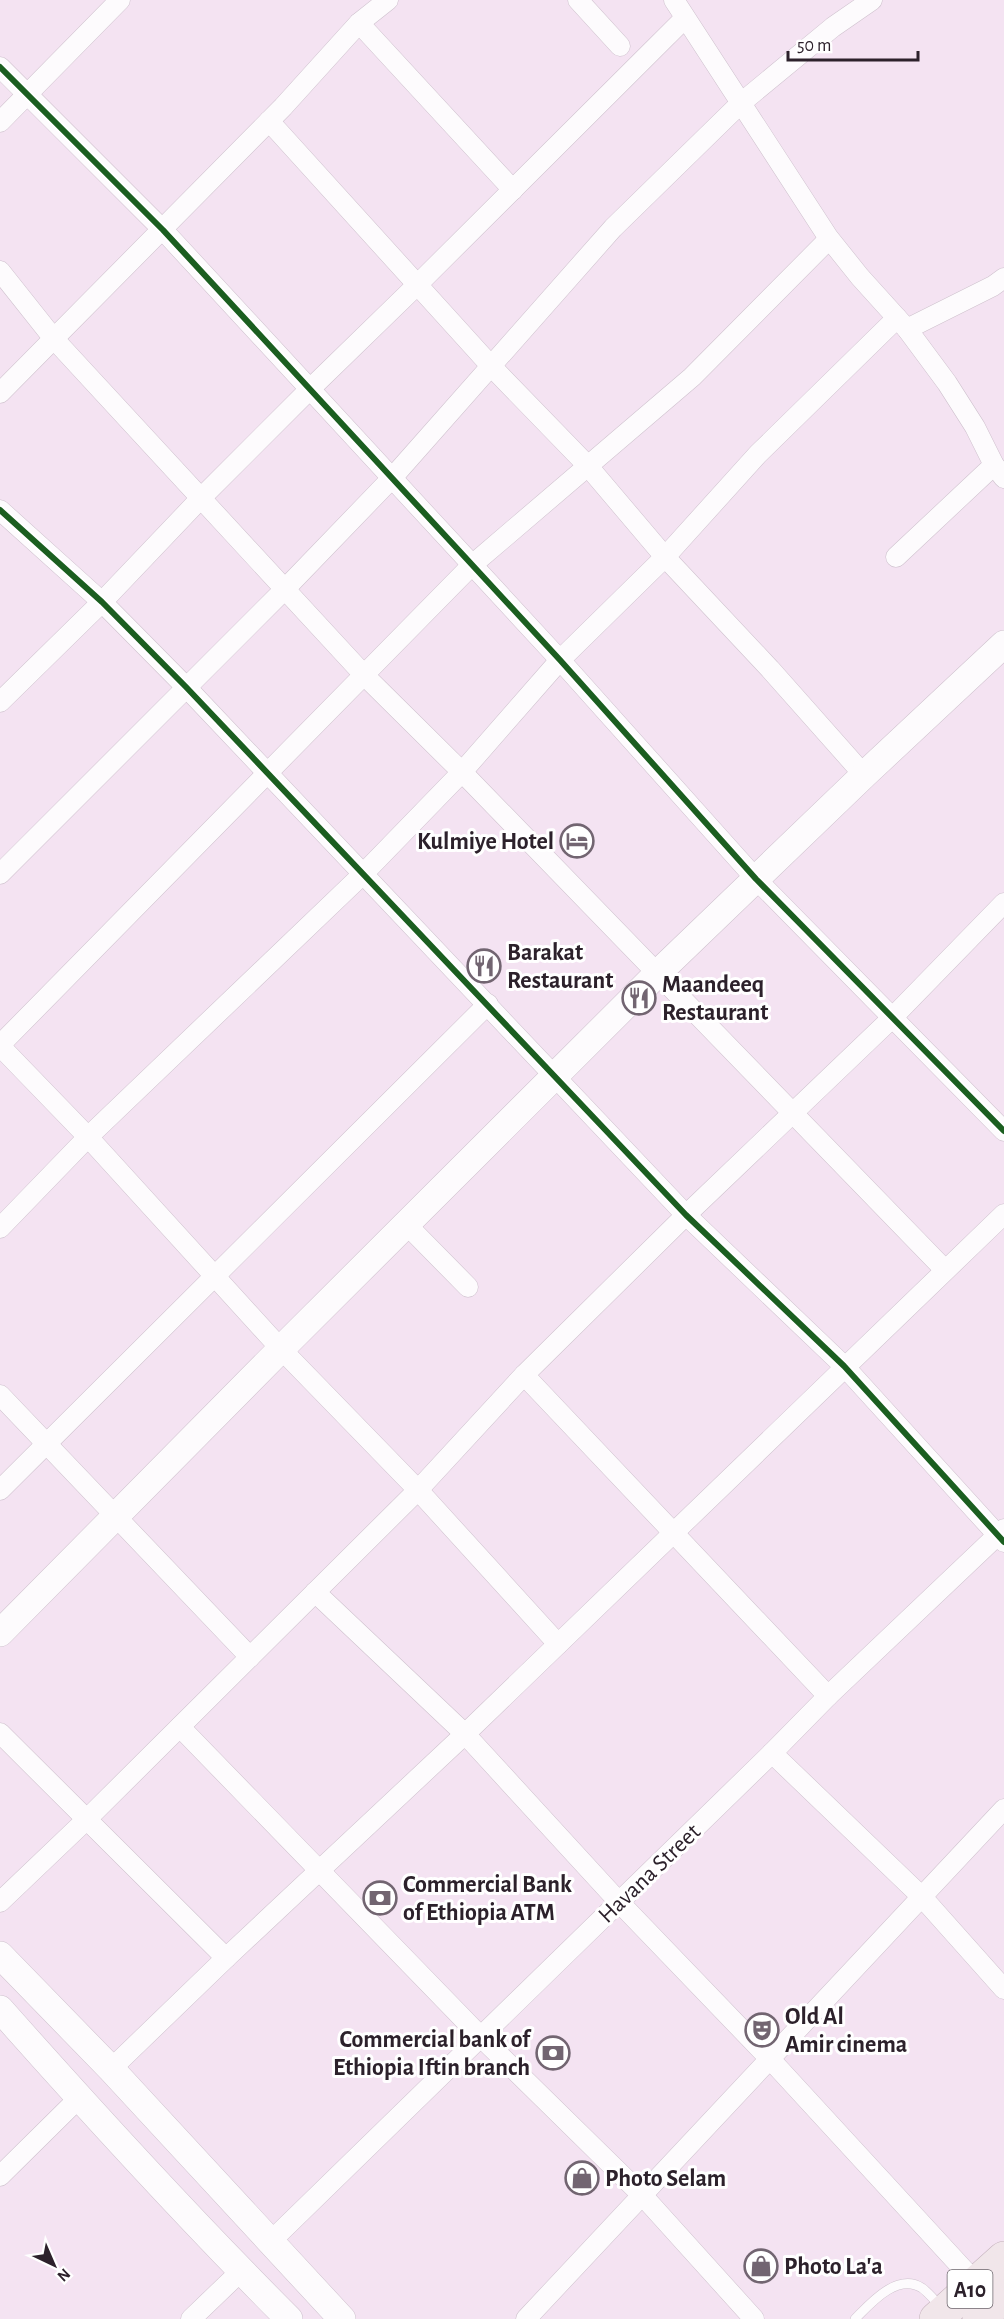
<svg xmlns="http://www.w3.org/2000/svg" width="1004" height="2319" viewBox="0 0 1004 2319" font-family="'Alegreya Sans',sans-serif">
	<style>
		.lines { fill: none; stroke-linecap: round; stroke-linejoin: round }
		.lane-casing { stroke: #cec1cd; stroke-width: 10 }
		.street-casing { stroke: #cec1cd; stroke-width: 21 }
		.secondary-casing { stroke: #cec1cd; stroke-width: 28 }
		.highway-casing { stroke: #c4b2bc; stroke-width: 34 }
		.lane { stroke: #fdfbfd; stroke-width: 9 }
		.street { stroke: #fdfbfd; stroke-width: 20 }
		.secondary { stroke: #fdfbfd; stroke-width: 27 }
		.highway { stroke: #f1e6ea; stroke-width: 33 }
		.cycleway-casing { stroke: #fff; stroke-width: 10 }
		.cycleway { stroke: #1b5e20; stroke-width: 6 }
		.labels { text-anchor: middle; stroke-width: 6; stroke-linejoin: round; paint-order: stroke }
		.shield { fill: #fff; stroke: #6b646b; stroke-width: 1.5 }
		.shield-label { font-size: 22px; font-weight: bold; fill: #2c212b }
		.poi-label { font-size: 24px; font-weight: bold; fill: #2c212b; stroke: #fff; text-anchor: start }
		.street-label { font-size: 24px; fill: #2c212b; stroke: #fff }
	</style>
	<rect width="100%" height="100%" fill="#f4e3f2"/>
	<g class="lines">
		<defs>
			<path id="lane" d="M855 2319C870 2304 897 2272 922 2288 929 2293 935 2301 942 2308"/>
			<g id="street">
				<polyline points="578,0 620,46"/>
				<polyline points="674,0 828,237 860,277 907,329 947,383 975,427 994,465 1004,478"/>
				<polyline points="359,23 513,190"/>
				<polyline points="0,67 163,230 560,660 756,879 1004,1131"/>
				<polyline points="269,121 491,366 587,465 665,557 770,669 864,775"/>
				<polyline points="0,122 120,0"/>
				<polyline points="0,271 54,339 365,676 462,772 945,1270"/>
				<polyline points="907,329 993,286 1004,278"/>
				<polyline points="0,393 283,107 359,23 388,0"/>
				<polyline points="0,510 102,602 186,687 686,1215 844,1366 1004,1542"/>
				<polyline points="896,557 994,465"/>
				<polyline points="0,702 102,602 201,498 310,389 417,285 685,18"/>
				<polyline points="0,874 284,590 392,478 613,228 741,103 833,27 872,0"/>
				<polyline points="0,1045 472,565 692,377 829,239"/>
				<polyline points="0,1046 88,1137 281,1349 418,1490 558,1644"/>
				<polyline points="406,1224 468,1287"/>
				<polyline points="0,1228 88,1137 364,873 462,772 560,660 665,557 758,454 897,318"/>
				<polyline points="524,1375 828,1696"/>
				<polyline points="0,1395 250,1657"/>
				<polyline points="0,1490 488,1004"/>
				<polyline points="315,1592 465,1734 619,1902 770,2059 976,2283"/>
				<polyline points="180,1727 480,2036 643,2196 754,2319"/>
				<polyline points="0,1733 226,1958"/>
				<polyline points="772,1753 922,1897 1004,1989"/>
				<polyline points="0,1902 86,1820 418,1490 524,1375 686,1215 891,1019 1004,903"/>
				<polyline points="111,2069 226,1958 465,1734 1004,1214"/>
				<polyline points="0,2176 79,2098"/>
				<polyline points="269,2243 772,1753 828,1696 1004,1529"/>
				<polyline points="191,2319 241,2271"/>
				<polyline points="526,2319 1004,1809"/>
			</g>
			<g id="secondary">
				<polyline points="0,1633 281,1349 658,973 864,775 1004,644"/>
				<polyline points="0,1955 111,2069 342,2319"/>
				<path d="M0 2009C94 2115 189 2219 289 2319"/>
			</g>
			<g id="highway">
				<polyline points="936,2319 1004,2258"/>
				<polyline points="979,2319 1004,2296"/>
			</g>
		</defs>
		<use href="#lane" class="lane-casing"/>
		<use href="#street" class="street-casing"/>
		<use href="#secondary" class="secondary-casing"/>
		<use href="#highway" class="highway-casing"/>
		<use href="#lane" class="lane"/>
		<use href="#street" class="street"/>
		<use href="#secondary" class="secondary"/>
		<use href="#highway" class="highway"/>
		<defs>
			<g id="cycleway">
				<polyline points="0,67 163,230 560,660 756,879 1004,1131"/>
				<polyline points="0,510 102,602 186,687 686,1215 844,1366 1004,1542"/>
			</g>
		</defs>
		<use href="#cycleway" class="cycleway-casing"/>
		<use href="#cycleway" class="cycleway"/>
	</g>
	<defs>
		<symbol id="hotel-ring" viewBox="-11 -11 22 22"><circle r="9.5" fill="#fff" stroke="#726571" stroke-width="1.5"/><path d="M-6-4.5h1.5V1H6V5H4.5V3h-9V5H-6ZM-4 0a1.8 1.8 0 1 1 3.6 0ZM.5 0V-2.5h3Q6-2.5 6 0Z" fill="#726571"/></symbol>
		<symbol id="restaurant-ring" viewBox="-11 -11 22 22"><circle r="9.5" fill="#fff" stroke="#726571" stroke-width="1.5"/><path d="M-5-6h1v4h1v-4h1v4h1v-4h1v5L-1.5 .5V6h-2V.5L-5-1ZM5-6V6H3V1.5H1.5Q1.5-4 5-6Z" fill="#726571"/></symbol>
		<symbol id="bank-ring" viewBox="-11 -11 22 22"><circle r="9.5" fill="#fff" stroke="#726571" stroke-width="1.5"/><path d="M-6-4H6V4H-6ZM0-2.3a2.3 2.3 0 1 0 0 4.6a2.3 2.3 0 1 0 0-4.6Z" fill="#726571"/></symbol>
		<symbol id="theatre-ring" viewBox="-11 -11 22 22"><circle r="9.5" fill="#fff" stroke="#726571" stroke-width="1.5"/><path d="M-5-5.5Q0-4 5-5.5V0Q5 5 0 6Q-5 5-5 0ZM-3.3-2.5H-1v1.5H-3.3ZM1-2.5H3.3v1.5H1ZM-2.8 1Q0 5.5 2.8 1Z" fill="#726571"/></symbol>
		<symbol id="shop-ring" viewBox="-11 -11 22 22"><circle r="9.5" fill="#fff" stroke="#726571" stroke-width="1.5"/><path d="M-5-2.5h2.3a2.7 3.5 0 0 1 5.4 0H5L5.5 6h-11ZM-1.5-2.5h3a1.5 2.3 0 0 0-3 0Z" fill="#726571"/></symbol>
	</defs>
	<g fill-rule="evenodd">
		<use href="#hotel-ring" x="558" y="822" width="38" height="38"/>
		<use href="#restaurant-ring" x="465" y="947" width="38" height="38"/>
		<use href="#restaurant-ring" x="620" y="979" width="38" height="38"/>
		<use href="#bank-ring" x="361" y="1879" width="38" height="38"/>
		<use href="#theatre-ring" x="743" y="2011" width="38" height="38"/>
		<use href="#bank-ring" x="534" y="2034" width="38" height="38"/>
		<use href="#shop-ring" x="563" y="2159" width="38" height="38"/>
		<use href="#shop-ring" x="742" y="2247" width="38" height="38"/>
	</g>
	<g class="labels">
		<rect class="shield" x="947.5" y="2270" width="45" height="38" rx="4.5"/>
		<g class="shield-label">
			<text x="970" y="2297">A10</text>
		</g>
		<g class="poi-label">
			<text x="554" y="849" text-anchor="end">Kulmiye Hotel</text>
			<text x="507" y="960">Barakat<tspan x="507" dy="28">Restaurant</tspan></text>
			<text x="662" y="992">Maandeeq<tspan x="662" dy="28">Restaurant</tspan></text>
			<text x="403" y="1892">Commercial Bank<tspan x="403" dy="28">of Ethiopia ATM</tspan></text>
			<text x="785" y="2024">Old Al<tspan x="785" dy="28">Amir cinema</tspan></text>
			<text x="530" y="2047" text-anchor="end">Commercial bank of<tspan x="530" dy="28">Ethiopia Iftin branch</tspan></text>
			<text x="605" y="2186">Photo Selam</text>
			<text x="784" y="2274">Photo La'a</text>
		</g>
		<g class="street-label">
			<text transform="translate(649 1873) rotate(-44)" y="8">Havana Street</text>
		</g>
	</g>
	<g transform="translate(54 2265) rotate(136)" stroke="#ffffff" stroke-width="4.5" paint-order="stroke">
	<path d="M0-4.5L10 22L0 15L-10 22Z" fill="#2c212b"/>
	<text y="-9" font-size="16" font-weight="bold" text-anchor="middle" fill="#2c212b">N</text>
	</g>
	<path d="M788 51v9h130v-9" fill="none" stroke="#2c212b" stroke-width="3"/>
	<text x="797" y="51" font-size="18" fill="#2c212b" stroke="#ffffff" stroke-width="4.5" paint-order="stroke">50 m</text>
</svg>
